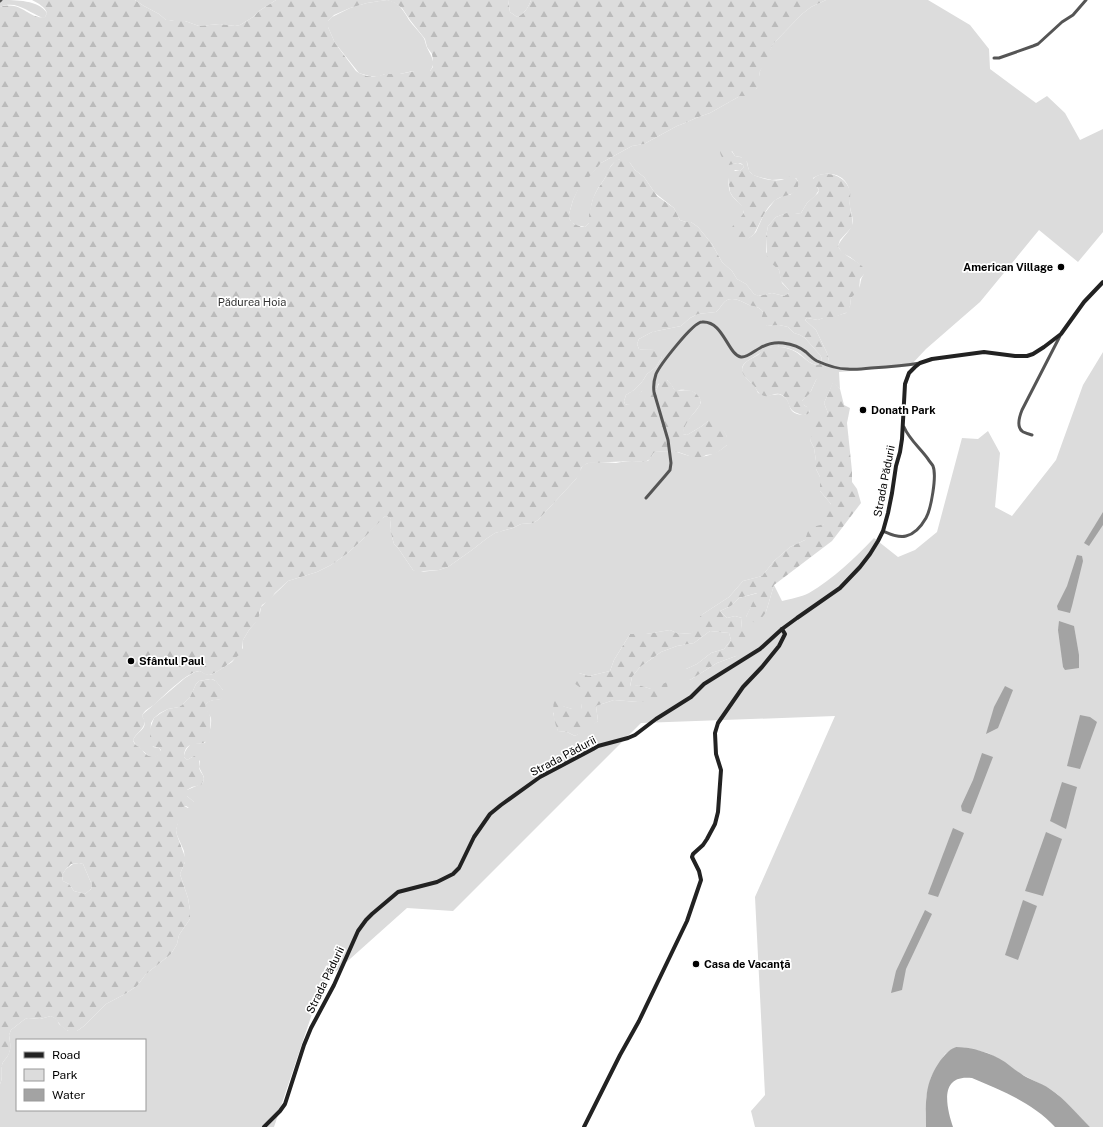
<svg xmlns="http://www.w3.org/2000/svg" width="1103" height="1127" viewBox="0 0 1103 1127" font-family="'Public Sans',sans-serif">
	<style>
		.green { fill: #dcdcdc; fill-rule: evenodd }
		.forest { fill: url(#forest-firs); fill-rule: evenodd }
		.water { fill: #a3a3a3 }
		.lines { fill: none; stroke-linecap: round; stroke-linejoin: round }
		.street { stroke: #555; stroke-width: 3 }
		.secondary { stroke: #222; stroke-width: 4 }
		.poi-dot { fill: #000; stroke: #fff; stroke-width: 1.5 }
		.labels { text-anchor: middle; stroke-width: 3.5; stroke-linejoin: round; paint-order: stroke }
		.poi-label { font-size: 11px; font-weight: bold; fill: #000; stroke: #fff; text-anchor: start }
		.park-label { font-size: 11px; fill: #333; stroke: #fff }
		.street-label { font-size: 11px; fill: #000; stroke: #fff }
	</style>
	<defs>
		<pattern id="forest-firs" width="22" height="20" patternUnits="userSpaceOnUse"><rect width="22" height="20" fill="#dcdcdc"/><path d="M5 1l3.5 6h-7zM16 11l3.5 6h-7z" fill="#bbb"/></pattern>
	</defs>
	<rect width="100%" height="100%" fill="#fff"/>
	<g class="green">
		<path d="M0 0C16 0 39 0 47 13L45 17 43 18C27 12 17 0 0 7Z"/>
		<polygon points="135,0 276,0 259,11 253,17 240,25 235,26 220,24 199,26 185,21 174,21 169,20 166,20 159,14 144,6"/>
		<path d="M387 0C391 1 395 2 398 5 403 9 406 15 409 20 413 26 419 31 423 37 425 39 425 42 426 45 429 54 438 62 430 71H413L400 74H385L377 77 369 76 359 73 335 43 328 27V21L332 17 350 8 367 3Z"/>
		<path d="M508 0H531C529 6 524 15 517 17L510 12Z"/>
		<path d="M826 0H928L970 25 989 49 990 69 1036 103 1047 96 1065 113 1080 140 1103 129V232L1078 262 1039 230 980 302 926 349 910 366 839 372 840 389 833 383 824 403 828 413 810 440 814 448 816 461V469L820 477V491L831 504 824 524 805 540 790 547 774 561 762 576 743 581 729 597 703 614 692 633 679 634 670 630 646 634H630L614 660 610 671 589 676 579 673C582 685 584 697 581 709H572L562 706 553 713 558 731 567 732 575 736 598 721 596 706 614 700 638 702 651 689 639 685 630 687 632 677 640 667 661 652 677 646 694 643 710 631 729 633 731 640 724 649 711 653 697 664 686 669 690 680 717 663 736 656 741 629 742 618 735 616 727 618 720 611 731 606 739 598 758 593 746 617 766 612 774 585 782 601C790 599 801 597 809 593 833 579 855 558 874 538L898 557 915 550 937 532 962 438 978 439 988 431 1000 453 995 507 1012 516 1056 460 1083 385 1103 352V1127H1090L1057 1094 1050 1089 1019 1073 997 1058 988 1053 962 1047H956L945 1054 931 1077 926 1098V1127H755L751 1111 765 1095 755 897 835 716 641 723 453 911 407 908 322 984 274 1127H0V1084C3 1078 1 1072 2 1065 3 1061 5 1060 7 1057 12 1049 10 1043 9 1035L11 1030 25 1019 28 1018 40 1019 51 1016 57 1019 59 1024 68 1031H77L84 1026 106 1004 125 994 137 986 146 974 171 954 177 944 179 935 190 919V910L188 898 180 874 185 862 184 851 177 835 176 830 181 809 184 806 188 808 194 802 187 796V790L203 783 204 777 199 767 200 761 194 756 187 760 184 757C184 752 187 748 191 744L205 743C208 736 212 727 211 718 210 715 208 713 206 710 202 700 215 700 221 699L223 690C213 678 216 678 199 681L196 684 190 697 182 705 179 707 168 709 160 713 154 718 151 723 150 740 153 747 159 748 161 751V753C152 761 149 756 142 750 138 746 135 745 133 740 138 730 150 729 142 716L143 714 185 678 195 672 200 671C205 674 208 676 213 674L232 662 243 648V640L249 630 255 623 260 613 261 607 280 589 288 581 317 572 331 565 348 553 363 539 381 519 386 516 389 517 391 519 390 530 394 544 398 548 413 570 420 572 439 570 448 567 472 550 486 539 495 533 513 528 521 524 533 523 538 520 576 479C579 475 580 468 584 465 591 460 607 463 616 463 621 462 626 461 632 461 637 461 642 462 648 461L655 452C661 451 667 451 674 451 678 452 682 454 686 455 702 459 714 456 727 445V437L720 424 708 421 702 426 687 435 683 434C683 419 697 414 701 402 700 395 693 390 685 390 681 389 678 391 675 390 673 388 670 382 667 380L658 384 657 389C652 393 648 390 642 391L634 403 628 405 625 404 624 401 626 395 634 390 642 382 647 374 656 367 662 357 654 350 639 349 637 344 639 339 652 332 681 326 690 318 698 314 716 312C720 309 722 303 727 300 735 297 742 302 749 305 755 307 759 306 763 312L762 318 767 326 779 325 788 327 794 333 800 335 805 338 820 355C823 359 822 362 818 365 811 365 806 359 800 354 795 350 786 347 780 347 770 346 764 350 757 355 750 360 739 363 743 373 745 378 750 381 753 385 756 388 757 390 758 393 761 394 765 395 768 395 773 396 778 392 783 396 793 402 785 413 802 415 806 415 808 415 810 411L807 407 802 404V401L811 391 816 380 829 361 827 353 816 330 805 320 807 318 818 320 823 318H829L846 313 850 306 851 298C853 295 856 293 858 290 862 283 859 281 864 274L863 267 850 257 842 253 838 246C841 238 849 233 852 225 854 220 851 212 850 207 849 200 851 193 848 186 842 172 824 171 813 178L816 186 819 190 815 196 807 203 801 213 795 214H784L776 217 768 226 766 237V252L779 270 782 283 789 290V293L784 296 772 293 758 296 754 294 746 284 737 279 732 271 722 262 712 244 698 227 691 222H686L680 220 674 208 655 193 644 177 635 170 630 163 620 159C610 163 609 170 605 178 602 183 598 187 596 192 591 201 590 213 589 223L585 227 576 225 571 222 569 217V214L573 200 579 187 601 163 632 146 644 144 677 126 685 123 696 118 710 113 740 96H746L757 88 760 71 773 44 802 14 811 7ZM732 151 735 156 741 157 747 162 749 171 753 175 759 177 772 180 796 178 798 181 797 189 790 195H785L775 200 764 214 756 232 752 236 747 239 739 220C752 206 735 203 731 194 728 189 729 183 728 178L735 170 740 171 744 167 743 165 738 163C729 165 727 163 722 156ZM17 1040H145V1110H17Z"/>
		<polygon points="79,863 83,864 92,885 91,889 85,894 74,891 69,884 63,881 62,875 66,869 73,864"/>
	</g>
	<g class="forest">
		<path d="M32 0H135L144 6 159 14 166 20H169L174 21H185L199 26 220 24 235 26 240 25 253 17 259 11 276 0H508L510 12 517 17C524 15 529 6 531 0H826L811 7 802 14 773 44 765 64 760 71 759 77V85L754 92 749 96H740L710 113 696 118 685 123 677 126 644 144 632 146 601 163 578 190 573 200 569 214 570 220 574 224 582 227H585L589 223V214L593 198 597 190 605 178 608 170 615 161 617 160 620 159H625L630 163 635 170 644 177 657 196 674 208 680 220 686 222H691L698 227 712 244 722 262 732 271 737 279 746 284 754 294 759 296 772 293 784 296 789 293V290L781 281 779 270 770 262 767 257 766 237 768 226 776 217 781 215 787 213 795 214 801 213 807 203 818 193 819 190 818 188 812 184 811 182C815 175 820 174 827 174 837 174 847 180 850 191 851 196 849 201 850 206 851 214 853 219 852 227L840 240 838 246C842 257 863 261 866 272L860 279 859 290 851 298 850 306 848 312 832 318H823L818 320 807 318 805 320 816 330 827 353 829 361 828 367 825 372 816 380 810 393 802 401C803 406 806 406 809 408L810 411 808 414C804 416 801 415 797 413 786 409 791 400 782 395 775 391 769 399 762 395 757 393 757 389 754 386 749 380 739 374 743 366 746 360 753 358 758 355 761 352 764 349 768 348 778 345 792 348 800 355 806 359 811 365 818 365 822 362 823 359 820 355L805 338 800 335 794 333 788 327 779 325 767 326 762 323 761 320 763 312C759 306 755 307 749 305 742 302 735 297 727 300 722 303 720 309 716 312L698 314 690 318 681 326 652 332 639 339 637 344 639 349C648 350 658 347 662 357L656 367 647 374 642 382 634 390 626 395 624 401 625 404 628 405C636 401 638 394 644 389 650 389 652 393 657 389 661 375 668 377 674 389 685 394 691 384 701 400L700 405C694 414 684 422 683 434L687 435 702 426 708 421 714 419 721 424 728 439 727 445 722 449 715 454 706 455 701 458H695L678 452 667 451 655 452 653 454 650 459 645 462 633 461 588 463 586 464 581 468 580 474 576 479 538 520 533 523 521 524 513 528 495 533 486 539 472 550 448 567 439 570 424 571 418 573 413 570 398 548 394 544 390 530 391 519 387 516 384 517 363 539 348 553 331 565 317 572 288 581 275 593 270 600 262 605 260 610 259 616 257 621 249 630 243 640 242 651C239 657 215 675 209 675 205 675 203 673 200 671 188 671 165 695 155 704 150 708 144 710 142 716L145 721C144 730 136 733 133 740 134 745 138 746 142 749 143 751 144 753 146 754 151 759 159 757 161 750L159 748 151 746 150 743V729L154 718 161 713 168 709 179 707 182 705 190 697 196 684 199 681 211 679 216 681 223 690 225 695 221 699C215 700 201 701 207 710 209 714 209 711 210 716 211 720 210 734 209 739 201 749 185 737 184 757L187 760 194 756 198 757C200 761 199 762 199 767 200 775 208 775 201 785L192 787 187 790V796L194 802 195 807 191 809 186 806 183 807 176 830 177 835 185 857V862L180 874 188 898 190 910V919L179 935 177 944 171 954 146 974 137 986 125 994 106 1004 84 1026 77 1031 71 1032 66 1030 61 1026 56 1019 51 1016 40 1019 28 1018 25 1019 11 1030 9 1035C10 1043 12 1050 7 1057 5 1060 3 1061 2 1065 1 1072 3 1078 0 1084V7C22 0 29 20 45 17L47 13C45 7 38 3 32 0ZM387 0 395 3 402 8 410 20 425 39 427 47 432 54 433 60V67L430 71 419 70 400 74H385L375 77 367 76 359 73 356 71 335 43 328 27V21L334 15 350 8 367 3ZM79 863 83 864 92 885 91 889 85 894 74 891 69 884 63 881 62 875 66 869 71 864Z"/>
		<path d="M725 147 730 149 735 156C738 157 742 157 744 158 748 161 747 166 749 170 751 176 760 177 765 179 770 180 776 181 781 180 789 178 791 172 798 181 800 197 786 193 777 199 765 207 761 222 754 234 751 237 745 242 740 242 737 241 734 239 732 237 726 227 741 220 744 212L741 205 733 197 730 192 729 184 728 178V175L732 171H740L744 167C741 160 735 164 729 165 725 162 720 156 720 151Z"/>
		<path d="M833 382 840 389 844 405 850 408 847 423 852 471V482L857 489 861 503 832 541 774 585 766 612 759 622 755 623 746 617 757 593 739 598 731 606 720 611 727 618 735 616 742 618 741 629 748 639 736 656 717 663 690 680 683 674 686 669 697 664 711 653 724 649 731 640 729 633 710 631 694 643 677 646 661 652 640 667 632 677 630 686 639 685 651 689 667 682 668 691 661 700 638 702 614 700 596 706 598 721 590 728 575 736 567 732 558 731C552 716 552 707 556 692L563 698V706L572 709H581L582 704 576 695 582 689 574 683 572 676 579 673 589 676 610 671 614 660 630 634H646L670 630 679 634 692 633 693 623 703 614 729 597 743 581 762 576 774 561 790 547 805 540 809 528 824 524 822 511 831 504 820 491V477L816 469V461L814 448 810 440 818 417 828 413 824 403Z"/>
	</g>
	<g class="water">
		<polygon points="1103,512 1103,525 1089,546 1084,543"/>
		<polygon points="1077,555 1082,556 1083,561 1072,606 1070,613 1058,610 1057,606 1067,586"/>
		<polygon points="1059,621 1074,626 1079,655 1079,668 1065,670 1063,667 1058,630"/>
		<polygon points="1005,686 1013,690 998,728 986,734 994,707"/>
		<polygon points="1080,715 1090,717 1097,722 1080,769 1067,766"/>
		<polygon points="982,753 993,757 971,814 962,811 961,806 973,780"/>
		<polygon points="1062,782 1077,787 1066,829 1050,821"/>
		<polygon points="953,828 964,833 938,897 928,894"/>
		<polygon points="1046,832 1062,839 1043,896 1025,891"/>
		<polygon points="1023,900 1037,906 1018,960 1005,955"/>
		<polygon points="925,910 932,914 906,969 902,990 891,993 896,971"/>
		<path d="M956 1047C972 1047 991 1053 1005 1062 1010 1066 1015 1070 1020 1073 1029 1080 1040 1082 1050 1089 1065 1099 1077 1114 1090 1127H1055C1032 1102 1002 1091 972 1078 939 1074 946 1106 953 1127H926C926 1101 924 1084 940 1061 945 1055 948 1050 956 1047Z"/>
	</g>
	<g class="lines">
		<g class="street">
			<polyline points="0,1 1,0"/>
			<polyline points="994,58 999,58 1033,46 1038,44 1062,22 1073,15 1086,0"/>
			<path d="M1032 435C1029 434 1024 433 1022 431 1016 426 1020 415 1022 410L1060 336"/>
			<path d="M646 498 665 476 670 470 671 463 668 440 654 392C653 385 654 380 656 374 660 365 693 322 702 322 723 320 728 355 741 357 747 358 754 351 760 348 767 344 775 342 783 343 791 344 800 347 806 352 809 355 813 359 817 361 826 365 837 369 847 369 855 370 863 369 871 368 887 367 903 366 920 363"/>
			<path d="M883 531C890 534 898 538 906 536 915 534 922 525 926 518 931 509 937 476 933 466 932 464 929 461 928 459 920 448 909 439 904 427"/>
		</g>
		<g class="secondary">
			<polyline points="264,1127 280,1111 285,1104 304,1045 311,1028 334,985 358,931 366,920 372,914 398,892 437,882 453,874 459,868 474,837 481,827 490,814 501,805 540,777 593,749 598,746 628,738 635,735 656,719 691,697 704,684 760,649 782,629 797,618 840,588 860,567 870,554 878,541 883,531 888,513 892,493 896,466 900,452 902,439 905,384 909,373 915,367 920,363 932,359 984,352 1015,356 1027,356 1033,354 1044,347 1061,334 1084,302 1103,282"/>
			<polyline points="584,1127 620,1055 639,1021 687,921 701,880 699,871 692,857 693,854 703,845 707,839 715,824 718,812 721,770 716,754 715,733 718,723 743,687 762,667 779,646 785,634 782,629"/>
		</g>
	</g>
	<g class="poi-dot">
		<circle cx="1061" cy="267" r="4"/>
		<circle cx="863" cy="410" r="4"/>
		<circle cx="131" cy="661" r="4"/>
		<circle cx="696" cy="964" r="4"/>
	</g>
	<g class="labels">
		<g class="poi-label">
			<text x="1053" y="271" text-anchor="end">American Village</text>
			<text x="871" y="414">Donath Park</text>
			<text x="139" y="665">Sfântul Paul</text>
			<text x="704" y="968">Casa de Vacanță</text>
		</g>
		<g class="park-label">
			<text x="252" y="306">Pădurea Hoia</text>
		</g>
		<g class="street-label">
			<text transform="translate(884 481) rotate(-79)" y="4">Strada Pădurii</text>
			<text transform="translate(563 756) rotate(-28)" y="4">Strada Pădurii</text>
			<text transform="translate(325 980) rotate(-64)" y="4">Strada Pădurii</text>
		</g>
	</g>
	<rect x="16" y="1039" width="130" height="72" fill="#ffffff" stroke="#999999"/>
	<rect x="24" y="1052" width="20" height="6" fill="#222222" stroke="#999999"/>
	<text x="52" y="1059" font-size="12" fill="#000000">Road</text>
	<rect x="24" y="1069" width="20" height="12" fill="#dcdcdc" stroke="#999999"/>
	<text x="52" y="1079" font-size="12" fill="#000000">Park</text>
	<rect x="24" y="1089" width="20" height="12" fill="#a3a3a3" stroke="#999999"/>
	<text x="52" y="1099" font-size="12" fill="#000000">Water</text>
</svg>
